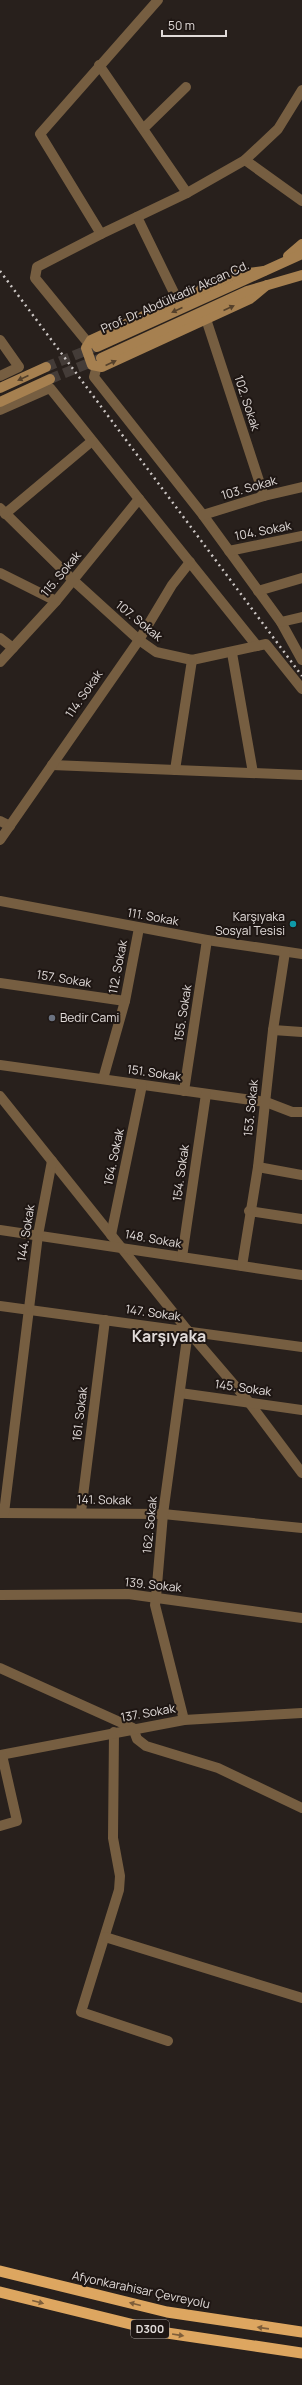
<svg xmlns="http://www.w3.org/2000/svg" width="302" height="2385" viewBox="0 0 302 2385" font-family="Manrope,sans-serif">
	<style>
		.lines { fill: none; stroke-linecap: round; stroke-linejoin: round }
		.secondary-tunnel { stroke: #443c38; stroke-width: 10; stroke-dasharray: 10 5; stroke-linecap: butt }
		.minor { stroke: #765e41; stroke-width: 10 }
		.secondary { stroke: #a68050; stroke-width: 10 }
		.trunk { stroke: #dda660; stroke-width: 11 }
		.rail { stroke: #cdc7c5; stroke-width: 2.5; stroke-dasharray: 2 4; stroke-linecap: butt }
		.oneway { fill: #54402b }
		.oneway2 { fill: #7e5e3a }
		.culture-dot { fill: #0f9aa8; stroke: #1e1613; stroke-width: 1.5 }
		.worship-dot { fill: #6b7280; stroke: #1e1613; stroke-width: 1.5 }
		.labels { text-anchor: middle; stroke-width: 4; stroke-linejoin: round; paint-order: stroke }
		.shield { fill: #1e1613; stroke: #a6a09e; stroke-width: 1 }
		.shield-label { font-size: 11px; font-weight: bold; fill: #e1dbd9 }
		.street-label { font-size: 12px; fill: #e1dbd9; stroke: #1e1613 }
		.poi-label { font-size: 12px; fill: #e1dbd9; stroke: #1e1613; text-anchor: end }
		.district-label { font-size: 16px; font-weight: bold; fill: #e1dbd9; stroke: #1e1613 }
	</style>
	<rect width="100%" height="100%" fill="#28201c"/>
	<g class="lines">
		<g class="secondary-tunnel">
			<polyline points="46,367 95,347"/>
			<polyline points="50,379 99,359"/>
		</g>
		<g class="minor">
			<polyline points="99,65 187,193"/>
			<polyline points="144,128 186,87"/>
			<polyline points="245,160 302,201"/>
			<polyline points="137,217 178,301"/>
			<polyline points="101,234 40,134 158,0"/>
			<polyline points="206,319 264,496"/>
			<polyline points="0,340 19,367 0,376"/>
			<polyline points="89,344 35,278 37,267 101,234 187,193 245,160 278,129 302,90"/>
			<polyline points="97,366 94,377 203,515 281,622 302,660"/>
			<polyline points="0,410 50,388 257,646"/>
			<polyline points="0,508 73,580 139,640 156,652 192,660 266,644 302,689"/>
			<polyline points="5,514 92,441"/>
			<polyline points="203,515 264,496 302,487"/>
			<polyline points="229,551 302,536"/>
			<polyline points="0,573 56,601"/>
			<polyline points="258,591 302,578"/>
			<polyline points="281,622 302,617"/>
			<polyline points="0,638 13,648"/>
			<polyline points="232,653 253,773"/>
			<polyline points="0,662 56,601 139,499"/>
			<polyline points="52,765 302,775"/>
			<polyline points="175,770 192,660"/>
			<polyline points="0,821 10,826"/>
			<polyline points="0,840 139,640 172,585 190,562"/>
			<polyline points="0,901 207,940 302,954"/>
			<polyline points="0,983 125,1001"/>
			<polyline points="273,1030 302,1032"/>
			<polyline points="0,1065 266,1102 292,1112 302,1112"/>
			<polyline points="103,1079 125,1001 139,928"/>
			<polyline points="184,1091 207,940"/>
			<polyline points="0,1096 188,1331 248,1401 302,1473"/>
			<polyline points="258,1167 302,1175"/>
			<polyline points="249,1211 302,1219"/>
			<polyline points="0,1230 302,1275"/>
			<polyline points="111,1235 142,1085"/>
			<polyline points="182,1257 206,1094"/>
			<polyline points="242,1266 258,1167 273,1030 285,952"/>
			<polyline points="0,1306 302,1347"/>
			<polyline points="180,1393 302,1410"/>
			<polyline points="81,1512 105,1320"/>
			<polyline points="0,1513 163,1514 302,1528"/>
			<polyline points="4,1513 38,1235 52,1161"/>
			<polyline points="0,1595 128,1594 302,1618"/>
			<polyline points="0,1668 133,1728 137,1739 146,1746 218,1768 302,1808"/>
			<polyline points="184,1720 155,1605 156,1597 163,1514 188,1331"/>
			<polyline points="114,1732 113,1838 120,1876 119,1890 81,2012 168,2041"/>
			<polyline points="0,1755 184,1720 302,1713"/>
			<polyline points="0,1826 17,1821 2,1755"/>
			<polyline points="105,1937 302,1998"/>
		</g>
		<g class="secondary">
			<polyline points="288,256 302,244"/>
			<polyline points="264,271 233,275 91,340 86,348 92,365 102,367 250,299 267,285"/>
			<polyline points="97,347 302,254"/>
			<polyline points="101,358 247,291 302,275"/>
			<polyline points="0,388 46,367"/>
			<polyline points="0,402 50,379"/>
		</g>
		<g class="trunk">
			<polyline points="0,2271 167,2312 302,2332"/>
			<polyline points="0,2292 167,2333 302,2353"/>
		</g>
		<polyline class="rail" points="0,271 302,676"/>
	</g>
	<defs><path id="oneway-solid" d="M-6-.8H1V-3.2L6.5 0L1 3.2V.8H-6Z"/></defs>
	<g class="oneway">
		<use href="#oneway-solid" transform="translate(229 308) rotate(-24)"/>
		<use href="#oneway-solid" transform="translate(177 310) rotate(156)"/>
		<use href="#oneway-solid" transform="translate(111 363) rotate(-25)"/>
		<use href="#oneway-solid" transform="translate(23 378) rotate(156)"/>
	</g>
	<g class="oneway2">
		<use href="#oneway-solid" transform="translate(38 2302) rotate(15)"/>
		<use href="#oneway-solid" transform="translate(135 2304) rotate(-166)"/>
		<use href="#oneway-solid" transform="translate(263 2328) rotate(-172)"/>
		<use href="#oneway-solid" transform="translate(178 2335) rotate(9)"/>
	</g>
	<circle class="culture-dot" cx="293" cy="924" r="4"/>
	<circle class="worship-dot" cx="52" cy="1018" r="4"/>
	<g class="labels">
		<rect class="shield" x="131" y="2320" width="38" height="18" rx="3"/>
		<g class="shield-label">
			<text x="150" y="2333">D300</text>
		</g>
		<g class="street-label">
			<text transform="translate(175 297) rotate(-24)" y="4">Prof. Dr. Abdülkadir Akcan Cd.</text>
			<text transform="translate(247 403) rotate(72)" y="4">102. Sokak</text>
			<text transform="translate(249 488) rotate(-16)" y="4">103. Sokak</text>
			<text transform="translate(263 531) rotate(-11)" y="4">104. Sokak</text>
			<text transform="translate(61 574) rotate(-50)" y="4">115. Sokak</text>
			<text transform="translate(139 621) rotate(39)" y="4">107. Sokak</text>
			<text transform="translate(84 694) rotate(-55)" y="4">114. Sokak</text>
			<text transform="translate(153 917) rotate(10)" y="4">111. Sokak</text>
			<text transform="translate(118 967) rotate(-79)" y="4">112. Sokak</text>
			<text transform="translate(64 979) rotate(9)" y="4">157. Sokak</text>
			<text transform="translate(183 1013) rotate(-81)" y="4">155. Sokak</text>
			<text transform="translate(154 1073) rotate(8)" y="4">151. Sokak</text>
			<text transform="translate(251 1108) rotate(-84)" y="4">153. Sokak</text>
			<text transform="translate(114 1157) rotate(-78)" y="4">164. Sokak</text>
			<text transform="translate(181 1173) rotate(-82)" y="4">154. Sokak</text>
			<text transform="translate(26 1233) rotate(-81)" y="4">144. Sokak</text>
			<text transform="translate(153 1239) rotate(10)" y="4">148. Sokak</text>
			<text transform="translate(153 1313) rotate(8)" y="4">147. Sokak</text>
			<text transform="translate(243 1388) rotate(8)" y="4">145. Sokak</text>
			<text transform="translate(80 1414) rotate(-83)" y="4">161. Sokak</text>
			<text transform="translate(104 1500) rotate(1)" y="4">141. Sokak</text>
			<text transform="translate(150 1525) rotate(-84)" y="4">162. Sokak</text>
			<text transform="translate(153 1585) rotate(6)" y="4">139. Sokak</text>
			<text transform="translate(148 1713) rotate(-10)" y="4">137. Sokak</text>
			<text transform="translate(141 2290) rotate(12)" y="4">Afyonkarahisar Çevreyolu</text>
		</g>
		<g class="poi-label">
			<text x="285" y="921">Karşıyaka<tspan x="285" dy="14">Sosyal Tesisi</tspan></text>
			<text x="60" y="1022" text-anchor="start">Bedir Cami</text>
		</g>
		<g class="district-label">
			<text x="169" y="1342">Karşıyaka</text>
		</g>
	</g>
	<path d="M162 30v6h64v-6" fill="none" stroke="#e1dbd9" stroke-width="2"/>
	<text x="168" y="30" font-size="12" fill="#e1dbd9" stroke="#1e1613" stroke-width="3" paint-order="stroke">50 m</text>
</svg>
